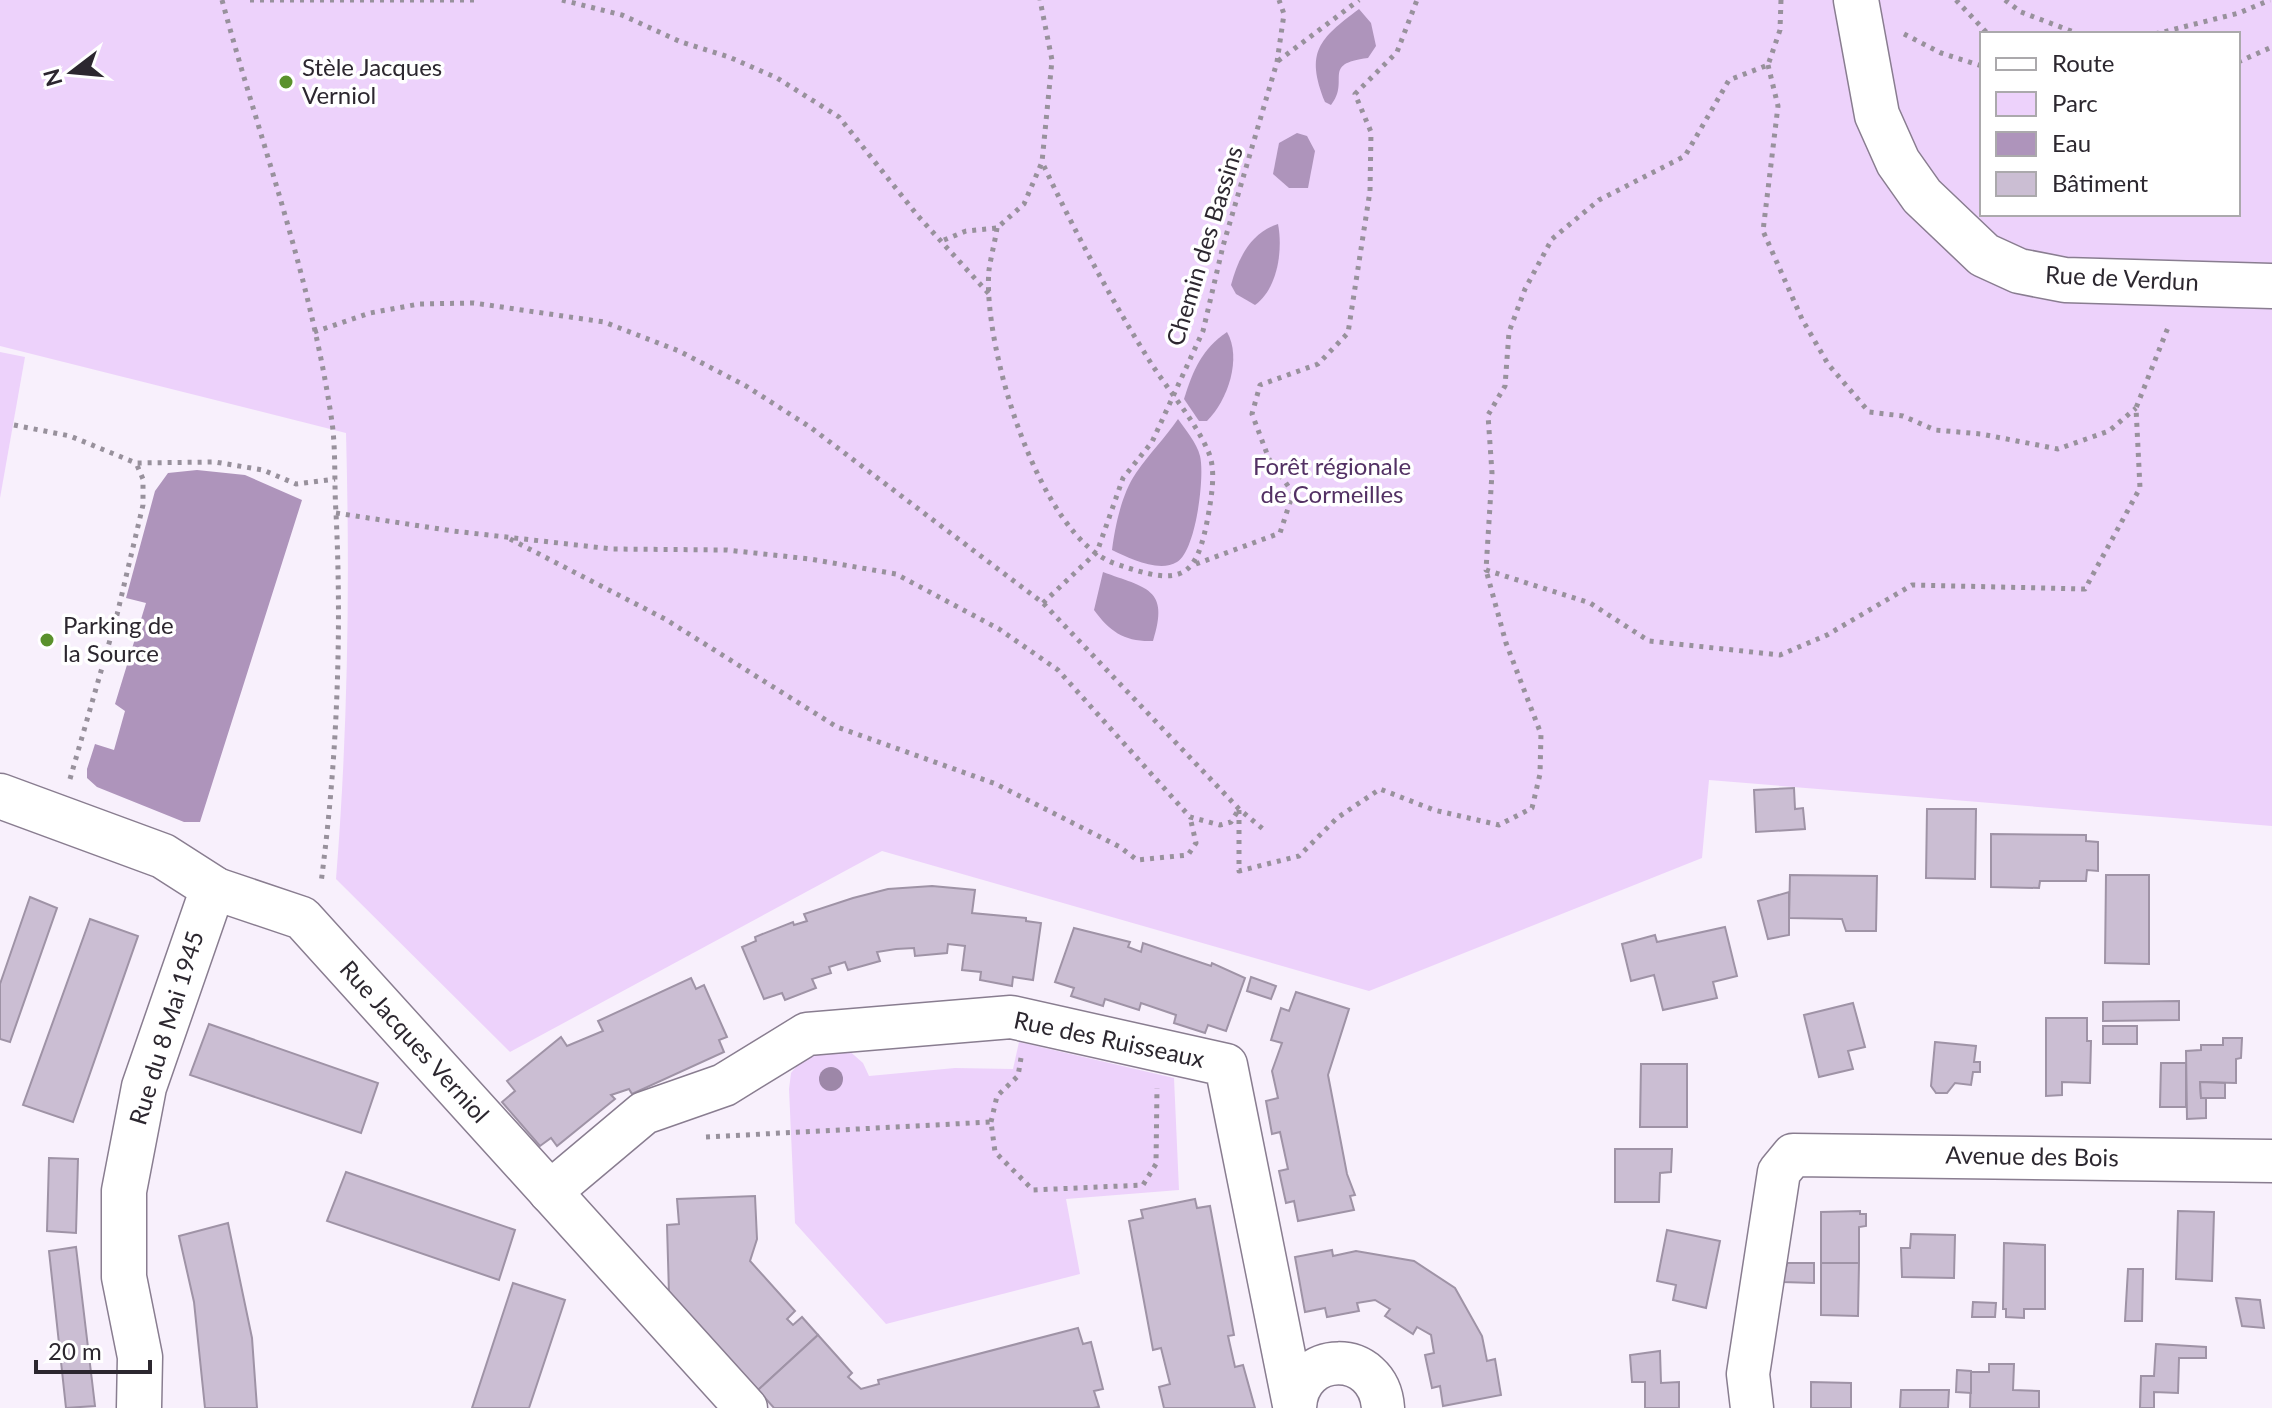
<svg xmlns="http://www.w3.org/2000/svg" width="2272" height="1408" viewBox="0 0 2272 1408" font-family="Lato,sans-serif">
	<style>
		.green { fill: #edd2fb; fill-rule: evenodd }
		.water { fill: #ae94bb }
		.building { fill: #cbbed3; stroke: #9f93a6; stroke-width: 2 }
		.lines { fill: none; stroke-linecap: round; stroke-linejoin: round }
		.minor-casing { stroke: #897d90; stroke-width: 45 }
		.tertiary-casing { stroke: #897d90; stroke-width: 47 }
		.path { stroke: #98919c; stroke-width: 5; stroke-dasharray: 4 6; stroke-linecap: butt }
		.minor { stroke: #fff; stroke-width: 42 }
		.tertiary { stroke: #fff; stroke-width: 44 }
		.tree { fill: #9d87a8 }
		.poi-dot { fill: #5a912c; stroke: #fff; stroke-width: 3 }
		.labels { text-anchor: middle; stroke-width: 7; stroke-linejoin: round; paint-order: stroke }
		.poi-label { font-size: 24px; fill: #2c272f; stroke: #fff; text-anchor: start }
		.street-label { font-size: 24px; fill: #2c272f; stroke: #fff }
		.park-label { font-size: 24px; fill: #533164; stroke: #fff }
	</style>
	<rect width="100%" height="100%" fill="#f8f0fc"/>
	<g class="green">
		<path d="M0 0H2272V826L1709 780 1702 858 1369 991 882 851 510 1052 336 879C348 730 350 582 346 433L0 346ZM1982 34H2238V214H1982Z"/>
		<polygon points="0,352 25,357 0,498"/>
		<polygon points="1019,1042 1174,1078 1179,1190 1066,1199 1080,1274 886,1324 795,1223 789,1089 791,1073 808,1052 846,1048 863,1063 869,1076 955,1068 1013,1069"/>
	</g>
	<g class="water">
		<path d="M1359 9 1371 23 1376 46 1368 58C1320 64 1351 80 1331 105L1325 102C1305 52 1319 39 1359 9Z"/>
		<polygon points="1297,133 1307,136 1315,151 1308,188 1289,188 1273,174 1279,143"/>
		<path d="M1278 224C1283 250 1278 288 1255 305L1236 294 1231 285C1238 259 1250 233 1278 224Z"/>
		<path d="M1227 332C1242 358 1228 400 1207 421H1199L1184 399C1193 370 1202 349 1227 332Z"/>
		<path d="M1178 419C1185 429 1197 443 1200 456 1205 476 1196 551 1177 562 1159 573 1129 558 1112 550 1115 526 1122 493 1136 473 1149 454 1165 438 1178 419Z"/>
		<polygon points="197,470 245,475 302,500 200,822 184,822 97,787 87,778 87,769 95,744 114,750 125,711 115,704 146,603 126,598 155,491 168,473"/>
		<path d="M1103 572C1146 588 1170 588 1153 641 1125 642 1110 632 1094 610Z"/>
	</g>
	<g class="building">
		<polygon points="1794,788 1795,809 1803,808 1805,829 1756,832 1754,790"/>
		<polygon points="1927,809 1976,809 1975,879 1926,878"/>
		<polygon points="1991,834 2086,835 2086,841 2098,842 2098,871 2087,870 2086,881 2040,881 2039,888 1991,887"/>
		<polygon points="1790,875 1877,876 1876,931 1846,931 1842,919 1789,918"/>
		<polygon points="2106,875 2149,875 2149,964 2105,963"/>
		<polygon points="932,886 975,890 972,913 1026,918 1026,921 1041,923 1033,980 1013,977 1012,986 980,980 981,972 962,970 965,946 948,944 947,953 915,956 914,948 896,949 877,952 880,961 848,970 845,962 829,967 831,973 812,979 816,988 785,1000 782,993 764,999 742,947 756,941 755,937 793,922 794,925 807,921 804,914 853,898 888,889"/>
		<polygon points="1789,892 1789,935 1768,939 1758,901"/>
		<polygon points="30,897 57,908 10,1042 0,1039 0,984"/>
		<polygon points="90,919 138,936 73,1122 23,1105"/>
		<polygon points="1725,927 1737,976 1713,982 1717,998 1663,1010 1654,975 1631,981 1622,944 1655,935 1657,942"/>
		<polygon points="1074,928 1130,942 1128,947 1141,952 1143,943 1211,966 1212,963 1245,978 1226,1031 1208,1025 1205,1033 1174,1023 1176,1015 1141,1003 1139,1010 1105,999 1103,1006 1071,996 1074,988 1055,982"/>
		<polygon points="1251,977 1276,986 1271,999 1247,991"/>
		<polygon points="691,978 696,989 704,985 727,1037 719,1040 724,1052 632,1094 629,1089 611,1095 615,1099 557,1146 551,1138 540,1146 502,1102 515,1091 507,1081 561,1037 567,1046 603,1031 598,1021"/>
		<polygon points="1296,992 1349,1009 1328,1075 1347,1174 1355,1195 1350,1196 1354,1210 1298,1221 1294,1201 1286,1203 1279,1171 1288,1169 1280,1132 1272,1134 1266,1101 1278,1098 1272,1071 1282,1043 1271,1040 1281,1008 1289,1011"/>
		<polygon points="2179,1001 2179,1020 2103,1021 2103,1002"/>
		<polygon points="1853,1003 1865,1047 1848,1051 1853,1069 1819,1077 1804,1015"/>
		<polygon points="2046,1018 2087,1018 2087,1041 2091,1041 2090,1083 2062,1082 2062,1095 2046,1096"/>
		<polygon points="209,1024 378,1083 361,1133 190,1075"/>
		<rect x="2103" y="1026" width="34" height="18"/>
		<polygon points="2223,1038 2242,1038 2241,1058 2236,1059 2236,1083 2200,1082 2201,1098 2206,1098 2206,1118 2187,1119 2186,1051 2201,1050 2201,1045 2223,1045"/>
		<polygon points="1935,1042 1976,1046 1974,1062 1980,1062 1980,1072 1973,1072 1971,1085 1955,1083 1947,1093 1936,1093 1931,1086"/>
		<polygon points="2161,1063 2186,1063 2186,1107 2160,1107"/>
		<polygon points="1641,1064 1687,1064 1687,1127 1640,1127"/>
		<polygon points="2200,1082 2225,1083 2225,1098 2201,1098"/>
		<polygon points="1615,1149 1672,1149 1671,1172 1660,1173 1659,1202 1615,1202"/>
		<polygon points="49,1158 78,1159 76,1233 47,1231"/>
		<polygon points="346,1172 515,1230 499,1280 327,1221"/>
		<polygon points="755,1196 757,1239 750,1261 795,1311 787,1319 793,1325 802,1317 818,1335 758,1390 669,1294 667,1225 679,1224 677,1199"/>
		<polygon points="1195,1199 1197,1208 1210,1206 1234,1335 1228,1336 1235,1367 1243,1365 1255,1408 1164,1408 1159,1387 1170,1384 1161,1348 1153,1350 1129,1221 1143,1218 1141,1210"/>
		<polygon points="1860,1211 1860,1214 1866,1214 1866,1226 1859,1227 1859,1263 1821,1263 1821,1212"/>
		<polygon points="2178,1211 2214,1212 2212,1281 2176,1279"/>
		<polygon points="228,1223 252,1338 257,1408 205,1408 194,1302 179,1236"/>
		<polygon points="1667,1230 1720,1241 1706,1308 1673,1300 1676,1285 1657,1281"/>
		<polygon points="1911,1234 1955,1235 1954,1278 1902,1277 1901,1248 1910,1248"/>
		<polygon points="2004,1243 2045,1245 2045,1309 2024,1309 2024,1318 2006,1317 2006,1309 2003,1309"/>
		<polygon points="76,1247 95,1406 66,1408 49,1251"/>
		<polygon points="1332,1250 1333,1256 1356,1251 1414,1261 1455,1288 1482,1336 1487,1361 1495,1359 1501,1395 1443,1406 1440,1386 1432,1388 1425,1355 1434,1353 1431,1335 1417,1327 1413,1334 1385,1316 1390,1309 1375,1300 1357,1303 1359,1311 1327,1317 1325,1308 1305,1312 1295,1257"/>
		<polygon points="1787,1263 1814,1263 1814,1283 1783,1282"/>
		<polygon points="1821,1263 1859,1263 1858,1316 1821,1315"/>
		<polygon points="2128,1269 2143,1269 2142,1321 2125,1321"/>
		<polygon points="513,1283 565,1300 529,1408 472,1408"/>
		<polygon points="2236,1298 2260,1300 2264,1328 2242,1326"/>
		<polygon points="1973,1302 1996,1303 1995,1317 1972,1317"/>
		<polygon points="1078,1328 1083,1344 1091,1342 1103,1389 1094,1391 1099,1407 1093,1408 774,1408 758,1390 818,1335 852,1373 848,1377 861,1389 879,1384 878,1380"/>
		<polygon points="2156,1344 2206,1347 2206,1358 2179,1358 2178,1393 2154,1392 2154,1408 2140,1408 2141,1376 2154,1376"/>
		<polygon points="1660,1351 1661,1383 1679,1382 1679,1408 1645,1408 1645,1382 1632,1382 1630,1355"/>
		<polygon points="1989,1364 2014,1364 2013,1390 2039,1391 2039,1408 1970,1408 1971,1372 1989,1372"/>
		<polygon points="1957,1370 1971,1371 1971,1393 1956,1392"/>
		<polygon points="1811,1382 1851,1383 1851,1408 1811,1408"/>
		<polygon points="1901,1390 1949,1390 1948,1408 1900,1408"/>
	</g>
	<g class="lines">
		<defs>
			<g id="minor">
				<polyline points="213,888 302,918 746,1408"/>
				<polyline points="550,1192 644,1113 724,1085 807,1034 1011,1017 1226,1065 1294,1405"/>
				<path d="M1295 1408C1297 1349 1379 1348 1383 1408"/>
				<polyline points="1752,1408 1748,1374 1779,1172 1793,1155 2272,1161"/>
			</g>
			<g id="tertiary">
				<polyline points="1856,0 1877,115 1898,162 1922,196 1984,255 2019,271 2065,280 2272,286"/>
				<polyline points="0,796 163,856 213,888 144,1087 124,1191 124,1277 140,1357 139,1408"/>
			</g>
		</defs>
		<use href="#minor" class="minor-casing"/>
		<use href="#tertiary" class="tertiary-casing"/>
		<g class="path">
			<path d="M222 0C260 141 311 277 332 422 336 452 334 483 336 513 342 636 337 761 321 883"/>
			<polyline points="250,0 475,0"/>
			<polyline points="562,0 622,15 681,42 729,57 777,78 839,117 918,216 990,295"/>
			<polyline points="1781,0 1780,30 1768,65 1729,80 1685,156 1599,200 1552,239 1525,289 1509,332 1505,386 1488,415 1492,473 1486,570 1590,603 1649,641 1780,655 1827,635 1912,585 2085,589 2140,488 2136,408 2169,325"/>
			<polyline points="1956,0 1988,34"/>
			<polyline points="2005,0 2021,12 2079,34"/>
			<polyline points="1904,34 1941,53 1982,66"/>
			<polyline points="2155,34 2239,13 2270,0"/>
			<polyline points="1278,61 1359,0"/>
			<polyline points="2238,62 2272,47"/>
			<polyline points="1768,65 1778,106 1763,231 1802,319 1828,364 1869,412 1903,416 1935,430 1981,434 2058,449 2109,431 2136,408"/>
			<path d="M997 228C995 242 991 256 989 270 982 344 1039 538 1116 564 1183 587 1197 580 1209 511 1212 493 1216 468 1208 451 1194 419 1167 389 1149 360 1109 296 1074 230 1042 162"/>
			<polyline points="944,240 966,231 997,228 1024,204 1042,162 1052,60 1040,0"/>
			<polyline points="314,332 370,313 419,304 474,303 604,322 679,351 746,386 810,427 1043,603 1239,809 1263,829"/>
			<polyline points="14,425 70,436 136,463 215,462 263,470 296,484 335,479"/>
			<polyline points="336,513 453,531 612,549 727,550 810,559 896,574 999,629 1058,670 1190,817 1220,825 1231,822 1239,809"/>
			<polyline points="510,539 665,619 837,727 996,784 1120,847 1137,860 1188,855 1196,843 1190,817"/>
			<polyline points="1196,564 1280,533 1293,493 1269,459 1252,414 1260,385 1318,364 1348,333 1370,191 1371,132 1355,94 1397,52 1417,0"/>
			<polyline points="1043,603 1097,552 1123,478 1152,442 1203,331 1223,246 1277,62 1284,14 1279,0"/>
			<polyline points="70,779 116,619 143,505 143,479 136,463"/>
			<polyline points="1239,810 1239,871 1299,856 1337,818 1380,789 1434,810 1499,825 1532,808 1540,774 1541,734 1506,643 1486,570"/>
			<polyline points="991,1122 997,1096 1018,1076 1021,1058"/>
			<polyline points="706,1137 991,1122 995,1152 1033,1190 1143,1185 1156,1164 1157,1088"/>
		</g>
		<use href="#minor" class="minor"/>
		<use href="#tertiary" class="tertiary"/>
	</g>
	<circle class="tree" cx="831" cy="1079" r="12"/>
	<g class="poi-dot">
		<circle cx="286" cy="82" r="8"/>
		<circle cx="47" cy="640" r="8"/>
	</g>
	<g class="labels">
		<g class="poi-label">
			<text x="302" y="76">Stèle Jacques<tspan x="302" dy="28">Verniol</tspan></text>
			<text x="63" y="634">Parking de<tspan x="63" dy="28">la Source</tspan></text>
		</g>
		<g class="street-label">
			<text transform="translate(1205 246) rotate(-73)" y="8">Chemin des Bassins</text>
			<text transform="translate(2122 279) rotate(3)" y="8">Rue de Verdun</text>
			<text transform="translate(167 1028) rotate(-73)" y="8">Rue du 8 Mai 1945</text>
			<text transform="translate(1109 1040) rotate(12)" y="8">Rue des Ruisseaux</text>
			<text transform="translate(414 1042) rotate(48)" y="8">Rue Jacques Verniol</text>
			<text transform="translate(2032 1157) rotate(1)" y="8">Avenue des Bois</text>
		</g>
		<g class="park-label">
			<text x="1332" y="475">Forêt régionale<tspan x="1332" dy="28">de Cormeilles</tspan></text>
		</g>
	</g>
	<rect x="1980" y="32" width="260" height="184" fill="#ffffff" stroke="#aba9ac" stroke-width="2"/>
	<rect x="1996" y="58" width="40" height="12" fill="#ffffff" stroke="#aba9ac" stroke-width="2"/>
	<text x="2052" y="72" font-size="24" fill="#2c272f">Route</text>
	<rect x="1996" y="92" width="40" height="24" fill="#edd2fb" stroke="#aba9ac" stroke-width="2"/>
	<text x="2052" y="112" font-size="24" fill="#2c272f">Parc</text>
	<rect x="1996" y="132" width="40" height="24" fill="#ae94bb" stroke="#aba9ac" stroke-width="2"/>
	<text x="2052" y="152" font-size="24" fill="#2c272f">Eau</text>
	<rect x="1996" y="172" width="40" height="24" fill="#cbbed3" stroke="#aba9ac" stroke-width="2"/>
	<text x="2052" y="192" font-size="24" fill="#2c272f">Bâtiment</text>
	<g transform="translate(72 72) rotate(254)" stroke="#ffffff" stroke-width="6" paint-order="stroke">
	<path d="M0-6L14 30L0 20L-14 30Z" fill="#2c272f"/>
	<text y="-12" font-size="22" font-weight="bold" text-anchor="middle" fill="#2c272f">N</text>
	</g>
	<path d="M36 1360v12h114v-12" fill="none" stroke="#2c272f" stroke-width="4"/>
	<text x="48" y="1360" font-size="24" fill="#2c272f" stroke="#ffffff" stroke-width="6" paint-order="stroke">20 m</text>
</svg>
